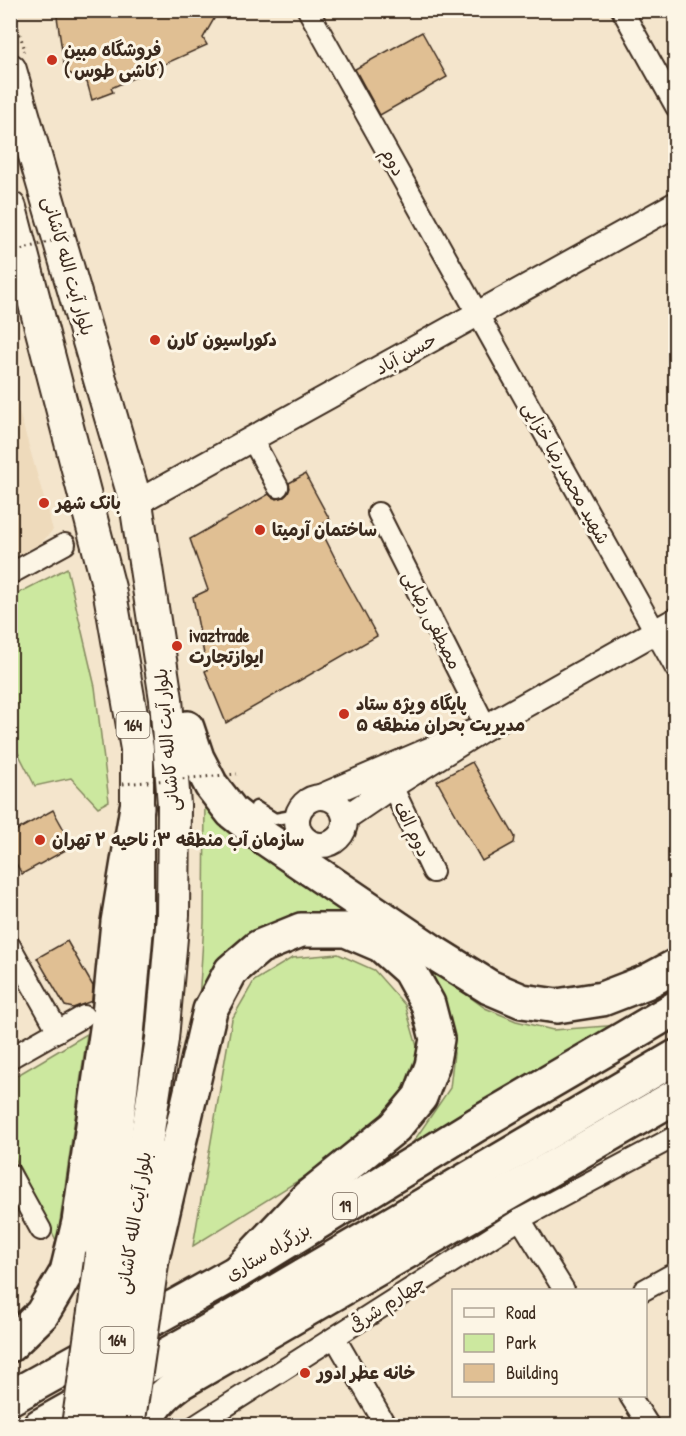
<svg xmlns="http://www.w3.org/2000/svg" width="686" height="1436" viewBox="0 0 686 1436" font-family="'Patrick Hand','Playpen Sans Arabic',sans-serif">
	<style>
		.built { fill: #eedabb }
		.green { fill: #cce89f; stroke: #84895e; stroke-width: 1.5 }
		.building { fill: #e0bf93; stroke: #3b2a1e; stroke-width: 1.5 }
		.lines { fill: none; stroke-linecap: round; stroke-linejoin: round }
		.service-casing { stroke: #3b2a1e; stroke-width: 15 }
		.minor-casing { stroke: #3b2a1e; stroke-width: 24 }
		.tertiary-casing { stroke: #3b2a1e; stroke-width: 28 }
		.primary-casing { stroke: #3b2a1e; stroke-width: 36 }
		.trunk-casing { stroke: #3b2a1e; stroke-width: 38 }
		.path { stroke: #3b2a1e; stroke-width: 3; stroke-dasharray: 1.5 4.5; stroke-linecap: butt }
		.service { stroke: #fcf5e5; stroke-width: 10 }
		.minor { stroke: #fcf5e5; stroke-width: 20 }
		.tertiary { stroke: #fcf5e5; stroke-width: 24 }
		.primary { stroke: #fcf5e5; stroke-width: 32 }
		.trunk { stroke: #fcf5e5; stroke-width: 33 }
		.primary-bridge-casing { stroke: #3b2a1e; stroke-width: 36; stroke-linecap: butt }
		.path-bridge { stroke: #3b2a1e; stroke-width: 3; stroke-dasharray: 1.5 4.5; stroke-linecap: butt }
		.primary-bridge { stroke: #fcf5e5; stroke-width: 32 }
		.poi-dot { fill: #c8321e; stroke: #fcf5e5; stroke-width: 2 }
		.labels { text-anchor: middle; stroke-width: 6; stroke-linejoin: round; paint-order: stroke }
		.shield { fill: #fcf5e5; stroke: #75675a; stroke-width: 1.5 }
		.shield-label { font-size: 16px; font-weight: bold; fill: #3b2a1e }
		.poi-label { font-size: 18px; font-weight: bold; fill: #3b2a1e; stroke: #fcf5e5; text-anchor: start }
		.street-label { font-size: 18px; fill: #3b2a1e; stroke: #fcf5e5 }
	</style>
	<rect width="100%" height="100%" fill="#f4e5cc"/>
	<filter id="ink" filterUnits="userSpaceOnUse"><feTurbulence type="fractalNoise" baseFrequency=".0167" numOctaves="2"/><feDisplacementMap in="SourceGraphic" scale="12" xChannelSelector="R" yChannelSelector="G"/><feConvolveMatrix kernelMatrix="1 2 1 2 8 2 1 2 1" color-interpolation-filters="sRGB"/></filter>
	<g filter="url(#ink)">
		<polygon class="built" points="10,380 53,530 41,543 11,559"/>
		<g class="green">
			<polygon points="67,568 95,687 109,801 98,807 71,778 35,786 11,739 11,597"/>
			<polygon points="205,795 425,956 445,979 485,1008 516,1021 553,1030 621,1025 403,1157 450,1088 454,1053 443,1006 317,916 198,1017 204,923"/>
			<polygon points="338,954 374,970 405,1005 418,1050 398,1103 367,1138 193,1246 232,1019 254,981 292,958"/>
			<polygon points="87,1034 57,1242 11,1150 11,1079"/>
		</g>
		<g class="building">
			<polygon points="56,10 212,10 214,19 203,38 207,45 111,88 113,92 92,100 87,82 65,71"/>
			<polygon points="422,32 447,77 380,115 355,69"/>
			<polygon points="305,474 330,520 319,526 344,576 377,636 226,723 205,671 207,670 193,597 208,590 190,539 269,494 272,497 277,499 284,497 288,493 290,488 289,483"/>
			<polygon points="472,762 515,837 514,843 482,861 437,781"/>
			<polygon points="53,810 73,846 22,874 10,853 10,834"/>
			<polygon points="67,941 93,986 92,1001 73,1008 65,1006 37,958"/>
		</g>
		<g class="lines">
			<defs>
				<polyline id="service" points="256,807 275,819 298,815"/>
				<g id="minor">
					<polyline points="308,10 676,669"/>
					<polyline points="622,10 676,107"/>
					<polyline points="252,439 278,487"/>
					<polyline points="378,513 486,727"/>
					<polyline points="10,574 65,544"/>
					<polyline points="392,786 433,872"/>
					<polyline points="10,946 58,1031"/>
					<polyline points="10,1058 84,1016"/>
					<polyline points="10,1174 41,1230"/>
					<polyline points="520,1219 564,1290"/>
					<polyline points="644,1290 671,1275"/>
					<polyline points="335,1338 386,1426"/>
					<polyline points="630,1396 649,1426"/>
					<polyline points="195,1426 520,1219 676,1136"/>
				</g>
				<g id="tertiary">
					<polyline points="136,503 676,204"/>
					<polyline points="486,727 676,620"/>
					<circle cx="321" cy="821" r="24"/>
					<polyline points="320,797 427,751 486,727 392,786 345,818"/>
				</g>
				<g id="primary">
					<polyline points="10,70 136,503 166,699 174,805 173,915 162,1039 129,1254"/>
					<polyline points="10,208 109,588 137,749 137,927 128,1029 102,1254"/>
				</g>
				<g id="trunk">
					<polyline points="187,728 197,758 211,785 232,812 265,838 436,954 489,987 522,1001 557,1006 602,999 646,982 676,966"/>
					<polyline points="154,1250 210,1010 231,971 259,947 301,930 346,930 381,945 409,970 428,1004 437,1039 432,1066 420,1097 395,1127 308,1197 237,1272"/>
					<polyline points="10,1345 42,1314 67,1272 79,1222 109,1015 118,922 137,807"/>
					<polyline points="10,1398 237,1272 476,1125 676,1008"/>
					<polyline points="40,1426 202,1335 676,1057"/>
					<path d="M146 1426C151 1406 166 1393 181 1382L676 1096"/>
				</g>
			</defs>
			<use href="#service" class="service-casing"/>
			<use href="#minor" class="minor-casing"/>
			<use href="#tertiary" class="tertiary-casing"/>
			<use href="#primary" class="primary-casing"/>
			<use href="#trunk" class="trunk-casing"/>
			<polyline class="path" points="10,15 13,14 25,50 24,51"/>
			<use href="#service" class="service"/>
			<use href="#minor" class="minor"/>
			<use href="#tertiary" class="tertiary"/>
			<use href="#primary" class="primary"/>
			<use href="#trunk" class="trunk"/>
			<defs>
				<g id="primary-bridge">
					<polyline points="78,1426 102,1254"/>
					<polyline points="105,1426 129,1254"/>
					<polyline points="128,1426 154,1250"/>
				</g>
			</defs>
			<use href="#primary-bridge" class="primary-bridge-casing"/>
			<g class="path-bridge">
				<polyline points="10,253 76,234"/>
				<polyline points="123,784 237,774"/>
			</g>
			<use href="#primary-bridge" class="primary-bridge"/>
		</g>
	</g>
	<g class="poi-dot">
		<circle cx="52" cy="60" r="6"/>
		<circle cx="155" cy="340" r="6"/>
		<circle cx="44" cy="503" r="6"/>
		<circle cx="260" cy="530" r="6"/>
		<circle cx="177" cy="646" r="6"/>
		<circle cx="344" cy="714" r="6"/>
		<circle cx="40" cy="840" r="6"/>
		<circle cx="305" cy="1373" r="6"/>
	</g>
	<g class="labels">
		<g class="shield">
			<rect x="116.5" y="712" width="33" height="26" rx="4.5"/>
			<rect x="333" y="1193" width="24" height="26" rx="4.5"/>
			<rect x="100.5" y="1327" width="33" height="26" rx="4.5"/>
		</g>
		<g class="shield-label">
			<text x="133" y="731">164</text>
			<text x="345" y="1212">19</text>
			<text x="117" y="1346">164</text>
		</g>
		<g class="poi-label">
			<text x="64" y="56">فروشگاه مبین<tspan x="64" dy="21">( کاشی طوس)</tspan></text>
			<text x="167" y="346">دکوراسیون کارن</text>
			<text x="56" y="509">بانک شهر</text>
			<text x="272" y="536">ساختمان آرمیتا</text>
			<text x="189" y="642">ivaztrade<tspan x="189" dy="21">ایوازتجارت</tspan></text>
			<text x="356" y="710">پایگاه ویژه ستاد<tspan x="356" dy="21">مدیریت بحران منطقه ۵</tspan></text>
			<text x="52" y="846">سازمان آب منطقه ۳، ناحیه ۲ تهران</text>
			<text x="317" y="1379">خانه عطر ادور</text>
		</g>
		<g class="street-label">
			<text transform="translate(393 162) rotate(61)" y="6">دوم</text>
			<text transform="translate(68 266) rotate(74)" y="6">بلوار آیت الله کاشانی</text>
			<text transform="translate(406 354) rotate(-29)" y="6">حسن آباد</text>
			<text transform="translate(566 473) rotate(61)" y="6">شهید محمدرضا خزایی</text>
			<text transform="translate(432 620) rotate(63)" y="6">مصطفی رضایی</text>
			<text transform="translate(167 740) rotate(-95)" y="6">بلوار آیت الله کاشانی</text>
			<text transform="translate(412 829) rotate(64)" y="6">دوم الف</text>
			<text transform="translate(134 1223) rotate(-81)" y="6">بلوار آیت الله کاشانی</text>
			<text transform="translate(268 1252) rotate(-31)" y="6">بزرگراه ستاری</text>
			<text transform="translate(387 1304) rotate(-33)" y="6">چهارم شرقی</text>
		</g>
	</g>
	<rect width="686" height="1436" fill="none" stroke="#fcf5e5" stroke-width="36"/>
	<rect x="18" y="18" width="650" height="1400" fill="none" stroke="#3b2a1e" stroke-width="2" filter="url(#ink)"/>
	<rect x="452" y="1289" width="195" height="108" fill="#fcf5e5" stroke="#afa495" stroke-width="1.5"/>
	<rect x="464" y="1308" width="30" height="9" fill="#fcf5e5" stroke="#afa495" stroke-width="1.5"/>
	<text x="506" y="1319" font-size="18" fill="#3b2a1e">Road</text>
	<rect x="464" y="1334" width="30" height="18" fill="#cce89f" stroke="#afa495" stroke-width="1.5"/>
	<text x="506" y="1349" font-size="18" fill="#3b2a1e">Park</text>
	<rect x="464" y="1364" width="30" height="18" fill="#e0bf93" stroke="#afa495" stroke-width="1.5"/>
	<text x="506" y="1379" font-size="18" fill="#3b2a1e">Building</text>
</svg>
